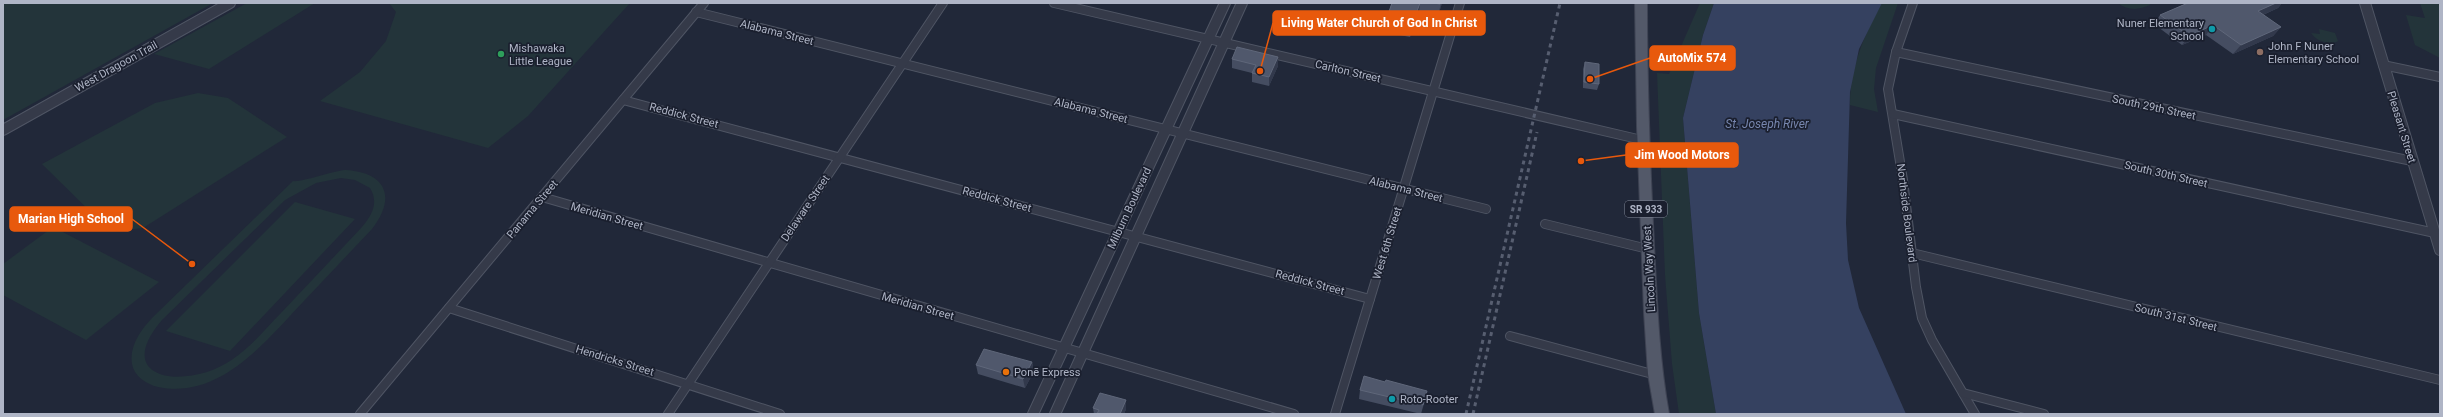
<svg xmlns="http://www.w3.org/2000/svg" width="2443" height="417" viewBox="0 0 2443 417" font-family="Roboto,sans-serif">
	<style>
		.green { fill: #23343a; fill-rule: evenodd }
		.water { fill: #354160 }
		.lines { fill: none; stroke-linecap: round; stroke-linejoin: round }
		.minor-casing { stroke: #4f5564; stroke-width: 10 }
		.tertiary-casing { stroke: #4f5564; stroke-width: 12 }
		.primary-casing { stroke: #3e4353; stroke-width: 2 }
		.minor { stroke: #353a49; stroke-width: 8 }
		.tertiary { stroke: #353a49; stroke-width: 10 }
		.primary { fill: #535969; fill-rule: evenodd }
		.rail { stroke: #575e70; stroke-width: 3; stroke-dasharray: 4 4; stroke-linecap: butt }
		.wall { fill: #454d61 }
		.shaded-wall { fill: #32394c }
		.building { fill: #50586c; stroke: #5f677a }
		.culture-dot { fill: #0f9aa8; stroke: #1a1f2e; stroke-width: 1.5 }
		.education-dot { fill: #8d6e63; stroke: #1a1f2e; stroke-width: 1.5 }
		.leisure-dot { fill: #2e9e5b; stroke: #1a1f2e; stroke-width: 1.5 }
		.food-dot { fill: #e8710a; stroke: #1a1f2e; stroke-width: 1.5 }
		.labels { text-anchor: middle; stroke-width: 3.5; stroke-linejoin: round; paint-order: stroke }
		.shield { fill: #1a1f2e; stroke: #828898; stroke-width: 1 }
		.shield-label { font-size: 10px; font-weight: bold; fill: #afb5c6 }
		.poi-label { font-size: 11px; fill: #afb5c6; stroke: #1a1f2e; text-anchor: start }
		.street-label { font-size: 11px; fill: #afb5c6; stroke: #1a1f2e }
		.water-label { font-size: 12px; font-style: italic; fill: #7786ae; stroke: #1a1f2e }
		.leader { fill: none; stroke: #e8590c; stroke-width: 1.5 }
		.callout-dot { fill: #e8590c; stroke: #1a1f2e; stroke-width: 1.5 }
		.callout { fill: #e8590c; stroke: #e8590c; stroke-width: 1.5 }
		.callout-label { font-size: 12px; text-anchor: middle; font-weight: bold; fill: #fff }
	</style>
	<rect width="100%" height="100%" fill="#212839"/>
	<g class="green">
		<polygon points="3,3 213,3 3,120"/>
		<polygon points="247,3 315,3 209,69 154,54"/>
		<polygon points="389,3 630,3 528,116 488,148 320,101 360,72 386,41 396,12"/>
		<polygon points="1700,3 1714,3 1703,35 1683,118 1699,313 1716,414 1679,414 1672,364 1665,275 1657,73 1669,74"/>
		<path d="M1882 3H1898L1876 68 1874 89 1878 112 1850 105C1850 68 1864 35 1882 3Z"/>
		<path d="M2118 3H2149L2150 5C2139 10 2128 11 2118 3Z"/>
		<polygon points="2420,3 2440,3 2440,58 2415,45 2406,15 2425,18"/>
		<path d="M2319 29 2335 33 2338 41C2330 46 2316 41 2311 33L2320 34Z"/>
		<polygon points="198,93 228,98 287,137 143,228 111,232 42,164 155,103"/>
		<path d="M345 170C386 172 397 197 372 229 349 253 326 278 303 302 265 342 220 400 158 387 146 384 134 376 132 364 129 346 141 330 152 318L293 181C300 183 332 171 345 170ZM341 178 355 180 370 188C379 203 372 215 362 227 335 256 308 284 281 313 266 328 251 347 233 359 190 390 109 382 162 320L285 200 316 183Z"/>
		<polygon points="295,202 355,219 230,351 166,331"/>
		<polygon points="53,227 159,282 86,340 3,295 3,264"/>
	</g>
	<polygon class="water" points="1714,3 1882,3 1859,49 1850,92 1846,223 1848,260 1859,308 1906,414 1716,414 1699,313 1683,118 1703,35"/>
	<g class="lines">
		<defs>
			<g id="minor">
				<polyline points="1054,3 1642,140"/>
				<polyline points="1913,3 1896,52 1888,89 1903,180 1916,287 1922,318 1932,340 1975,414"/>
				<polyline points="696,12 1486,209"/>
				<polyline points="1896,52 2412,161"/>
				<polyline points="2383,65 2440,77"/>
				<polyline points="623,100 1370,299"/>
				<polyline points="1893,114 2435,233"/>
				<polyline points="542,197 1294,414"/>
				<polyline points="1545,224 1648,249"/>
				<polyline points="1912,253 2440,380"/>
				<polyline points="449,308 780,414"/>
				<polyline points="1510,336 1656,375"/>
				<polyline points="1963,393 2044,414"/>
				<polyline points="360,414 704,3"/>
				<polyline points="668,414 943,3"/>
				<polyline points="1335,414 1460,3"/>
			</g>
			<g id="tertiary">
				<polyline points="2365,3 2440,250"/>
				<polyline points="3,130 230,3"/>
				<polyline points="1033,414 1225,3"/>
				<polyline points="1055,414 1242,3"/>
			</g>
			<path id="primary" d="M1635 3H1647C1647 84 1650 164 1654 245 1657 302 1659 358 1669 414H1655L1648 374 1644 312 1637 127Z"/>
		</defs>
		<use href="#minor" class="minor-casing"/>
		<use href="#tertiary" class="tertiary-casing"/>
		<use href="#primary" class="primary-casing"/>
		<use href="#minor" class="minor"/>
		<use href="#tertiary" class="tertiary"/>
		<use href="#primary" class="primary"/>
		<g class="rail">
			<polyline points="1466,414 1560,3"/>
			<polyline points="1473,414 1537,132"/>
		</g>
	</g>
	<g class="wall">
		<polygon points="1392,3 1442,3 1438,16 1419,12 1410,37 1384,32 1386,20"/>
		<polygon points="2183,3 2282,3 2278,8 2263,15 2281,27 2273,36 2233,54 2206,35 2182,45 2154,24 2160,15 2185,4"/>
		<polygon points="1278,57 1278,66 1269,86 1252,82 1252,73 1232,68 1232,59"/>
		<polygon points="1585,62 1599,84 1597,90 1583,88 1583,69"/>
		<polygon points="1032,362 1034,371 1025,388 978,374 976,365"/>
		<polygon points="1360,390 1425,400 1421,414 1359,399"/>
		<polygon points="1126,400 1126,409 1124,414 1094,414 1093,408"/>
	</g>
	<g class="shaded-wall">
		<polygon points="1420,3 1419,12 1410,37 1412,25"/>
		<polygon points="1441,3 1442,3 1438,16"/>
		<polygon points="2276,3 2282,3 2278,8 2251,20 2258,11"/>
		<polygon points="2213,25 2206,35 2182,45 2189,36"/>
		<polygon points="2281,27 2273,36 2233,54 2241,45"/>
		<polygon points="1278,57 1278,66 1269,86 1269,77"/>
		<polygon points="1032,362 1034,371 1025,388 1023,379"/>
		<polygon points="1126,400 1126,409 1124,414 1120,414"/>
	</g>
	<g class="building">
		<polygon points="1392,3 1420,3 1412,25 1386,20"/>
		<polygon points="1433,3 1441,3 1440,4"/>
		<polygon points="2188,3 2276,3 2258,11 2281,27 2241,45 2213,25 2189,36 2160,15"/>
		<polygon points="1237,47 1278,57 1269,77 1252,73 1256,65 1232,59"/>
		<polygon points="1585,62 1599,64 1599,84 1584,82"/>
		<polygon points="984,349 1032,362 1023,379 976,365"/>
		<polygon points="1364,376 1385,382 1386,380 1427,391 1423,405 1360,390"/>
		<polygon points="1100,393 1126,400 1120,414 1097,414 1099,410 1093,408"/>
	</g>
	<g class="culture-dot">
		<circle cx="2212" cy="29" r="4"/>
		<circle cx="1392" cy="399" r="4"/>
	</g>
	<circle class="education-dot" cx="2260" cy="52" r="4"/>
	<circle class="leisure-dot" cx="501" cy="54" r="4"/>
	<circle class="food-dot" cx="1006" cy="372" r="4"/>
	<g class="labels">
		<rect class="shield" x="1625" y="201" width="42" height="16" rx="3"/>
		<g class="shield-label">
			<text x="1646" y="213">SR 933</text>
		</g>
		<g class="poi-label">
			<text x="2204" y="27" text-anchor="end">Nuner Elementary<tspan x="2204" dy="13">School</tspan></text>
			<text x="2268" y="50">John F Nuner<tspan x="2268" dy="13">Elementary School</tspan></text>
			<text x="509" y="52">Mishawaka<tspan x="509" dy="13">Little League</tspan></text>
			<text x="1014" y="376">Ponē Express</text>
			<text x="1400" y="403">Roto-Rooter</text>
		</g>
		<g class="street-label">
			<text transform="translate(777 32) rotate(14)" y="4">Alabama Street</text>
			<text transform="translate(116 66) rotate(-29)" y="4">West Dragoon Trail</text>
			<text transform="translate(1348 71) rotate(13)" y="4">Carlton Street</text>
			<text transform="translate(2154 107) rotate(12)" y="4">South 29th Street</text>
			<text transform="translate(1091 110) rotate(14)" y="4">Alabama Street</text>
			<text transform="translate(684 115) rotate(15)" y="4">Reddick Street</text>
			<text transform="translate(2402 127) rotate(73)" y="4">Pleasant Street</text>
			<text transform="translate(2166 174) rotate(13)" y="4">South 30th Street</text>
			<text transform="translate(1406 189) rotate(14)" y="4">Alabama Street</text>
			<text transform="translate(997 199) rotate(15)" y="4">Reddick Street</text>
			<text transform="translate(805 208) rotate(-56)" y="4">Delaware Street</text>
			<text transform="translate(1129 208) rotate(-65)" y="4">Milburn Boulevard</text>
			<text transform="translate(532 209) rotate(-50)" y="4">Panama Street</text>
			<text transform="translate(1907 213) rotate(83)" y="4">Northside Boulevard</text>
			<text transform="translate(607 216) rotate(16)" y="4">Meridian Street</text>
			<text transform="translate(1387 243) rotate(-73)" y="4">West 6th Street</text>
			<text transform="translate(1649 269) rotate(-93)" y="4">Lincoln Way West</text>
			<text transform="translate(1310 282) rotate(15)" y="4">Reddick Street</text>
			<text transform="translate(918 306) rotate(16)" y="4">Meridian Street</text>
			<text transform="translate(2176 317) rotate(14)" y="4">South 31st Street</text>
			<text transform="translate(615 360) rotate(17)" y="4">Hendricks Street</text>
		</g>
		<g class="water-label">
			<text x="1767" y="128">St. Joseph River</text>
		</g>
	</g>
	<path class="leader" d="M1260 71L1273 23M1590 79L1650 58M1581 161L1626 155M192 264L132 219"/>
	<g class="callout-dot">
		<circle cx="1260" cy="71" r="4"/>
		<circle cx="1590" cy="79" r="4"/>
		<circle cx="1581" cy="161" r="4"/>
		<circle cx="192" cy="264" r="4"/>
	</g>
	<g class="callout">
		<rect x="1273" y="11" width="212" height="24" rx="4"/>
		<rect x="1650" y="46" width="85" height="24" rx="4"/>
		<rect x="1626" y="143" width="112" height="24" rx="4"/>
		<rect x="10" y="207" width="122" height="24" rx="4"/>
	</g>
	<g class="callout-label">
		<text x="1379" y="27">Living Water Church of God In Christ</text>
		<text x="1692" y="62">AutoMix 574</text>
		<text x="1682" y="159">Jim Wood Motors</text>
		<text x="71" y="223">Marian High School</text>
	</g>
	<rect width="2443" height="417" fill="none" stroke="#afb5c6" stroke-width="8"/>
</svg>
